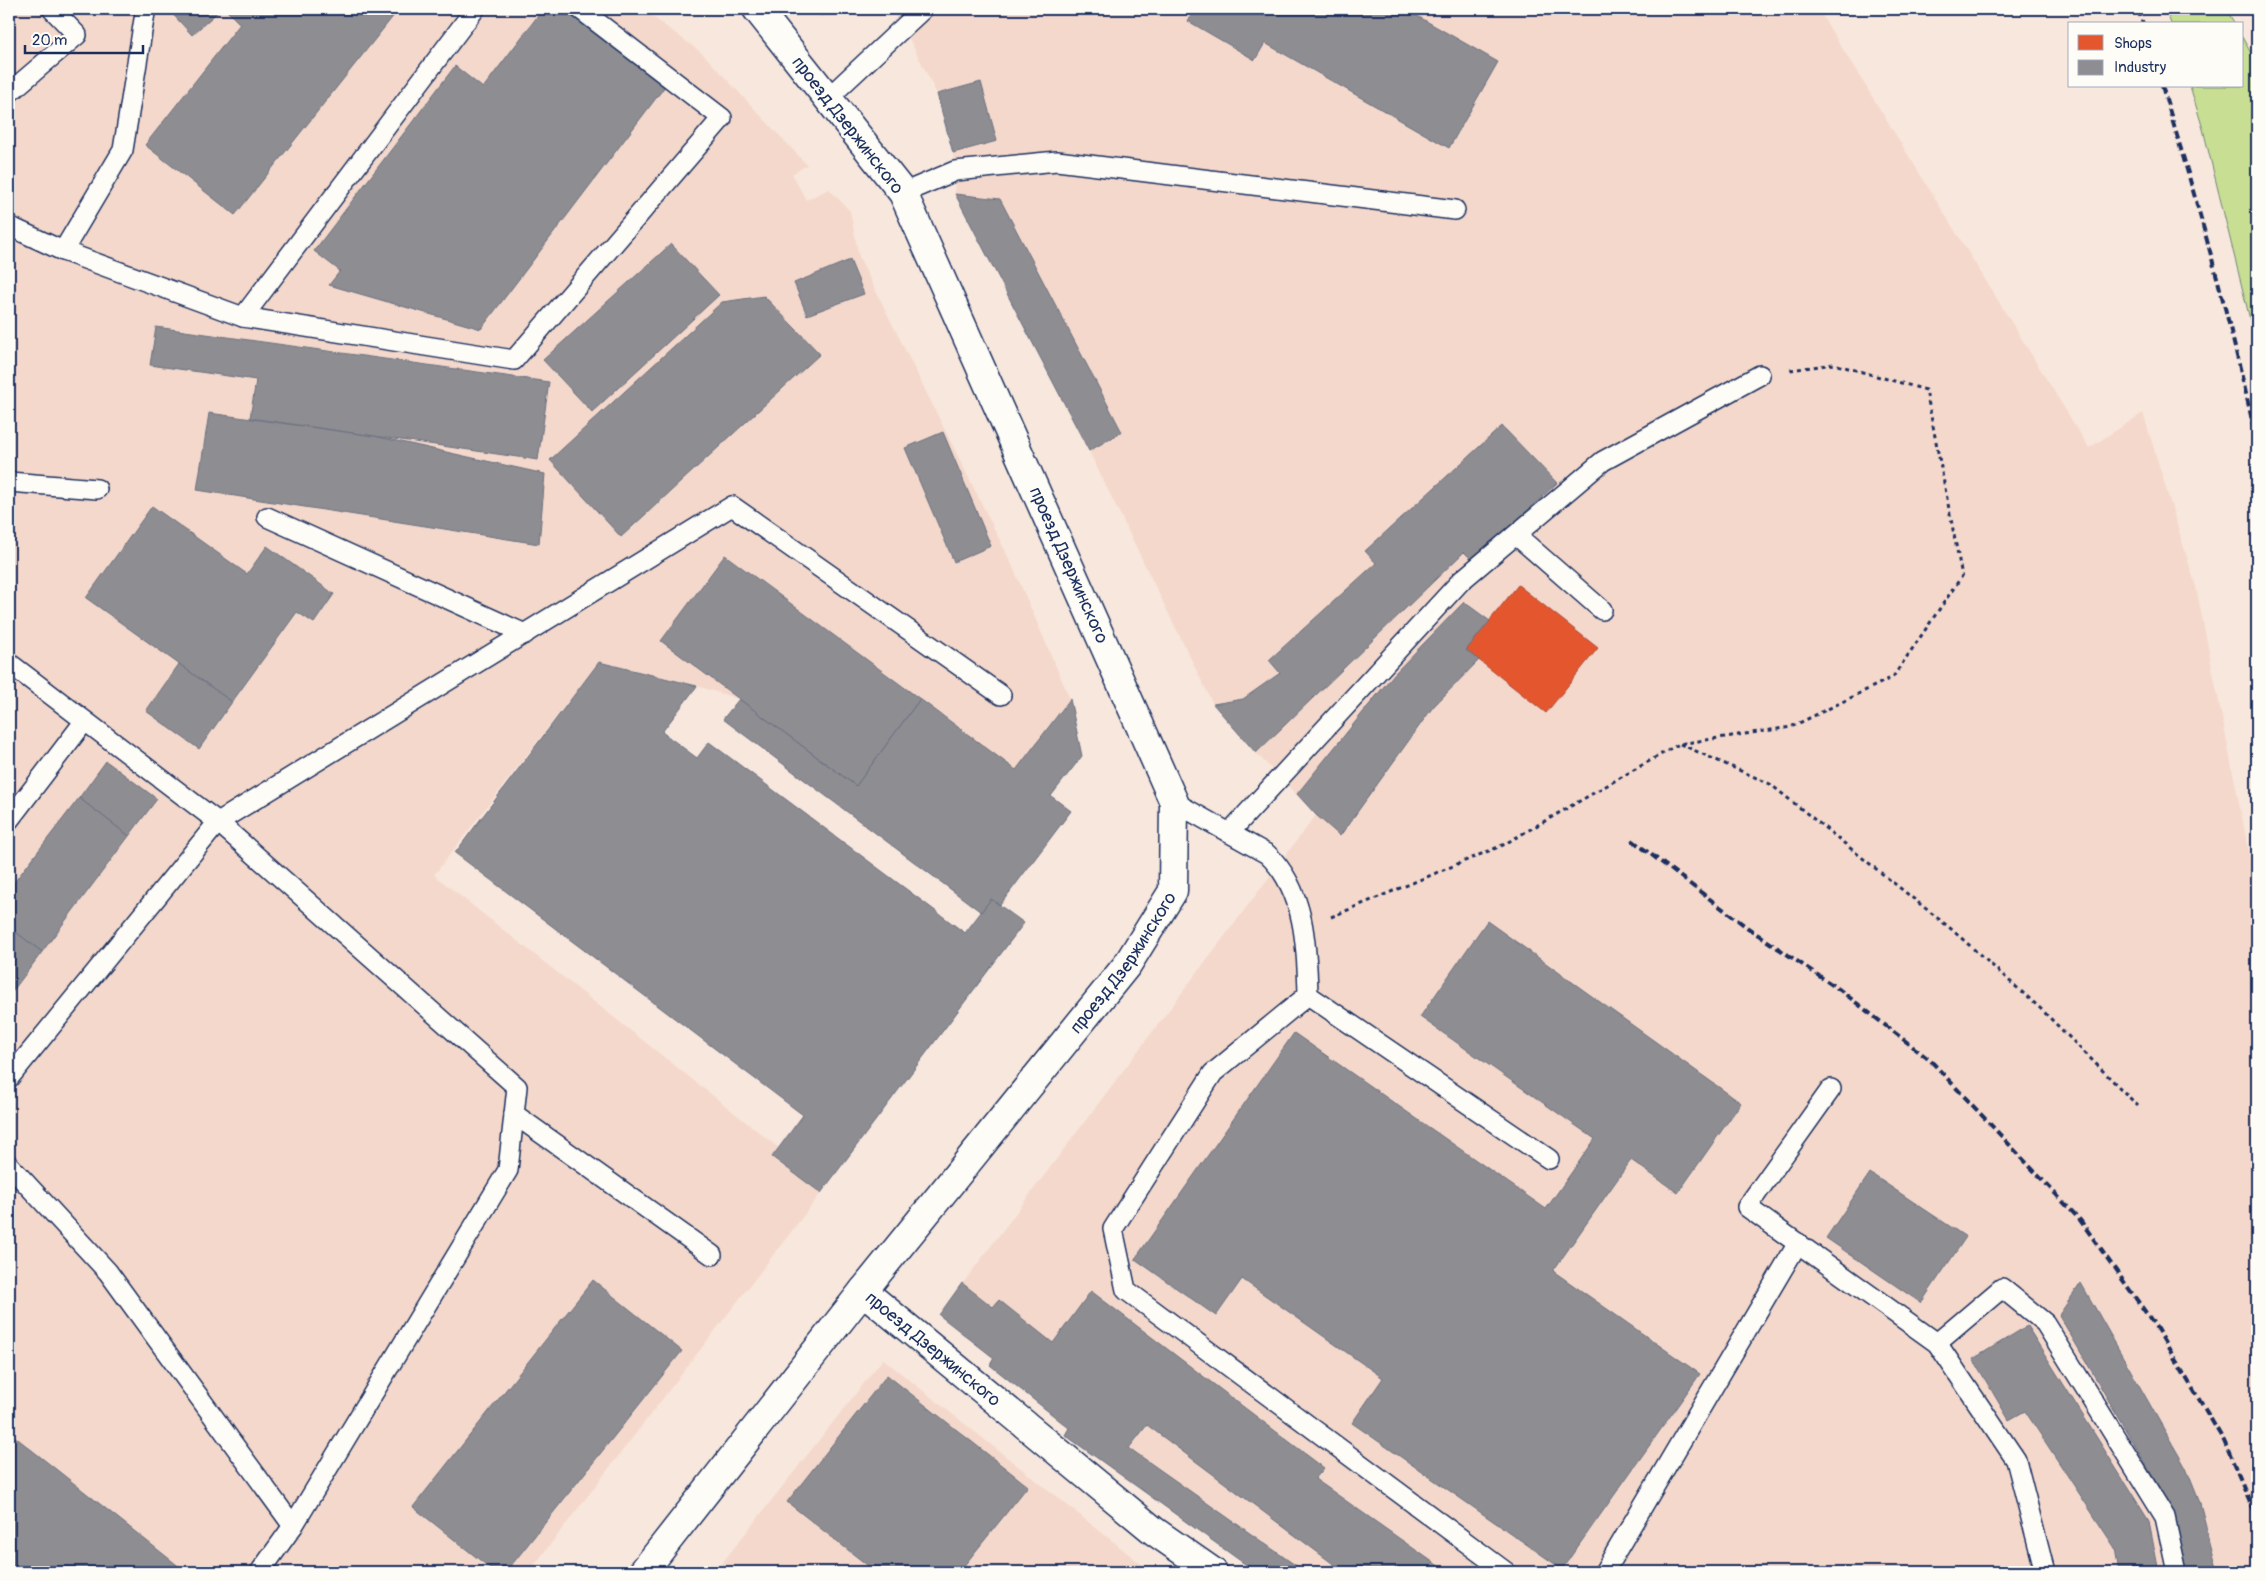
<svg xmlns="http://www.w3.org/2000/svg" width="2266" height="1581" viewBox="0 0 2266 1581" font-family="Pangolin,sans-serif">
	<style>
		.built { fill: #f4d8cb }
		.green { fill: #c7de93; stroke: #718678 }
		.shops { fill: #e4572e; stroke: #a84b3c }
		.industry { fill: #8d8d92; stroke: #6b7182 }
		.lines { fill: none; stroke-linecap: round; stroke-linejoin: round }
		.service-casing { stroke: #1b2f5e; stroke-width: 22 }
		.minor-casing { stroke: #1b2f5e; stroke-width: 31 }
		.path { stroke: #1b2f5e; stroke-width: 3; stroke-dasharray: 4 4; stroke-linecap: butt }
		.service { stroke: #fdfcf7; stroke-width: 19 }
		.minor { stroke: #fdfcf7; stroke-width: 28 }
		.rail { stroke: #1b2f5e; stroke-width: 4; stroke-dasharray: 8 4; stroke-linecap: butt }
		.labels { text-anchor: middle; stroke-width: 5; stroke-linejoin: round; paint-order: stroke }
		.street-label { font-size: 18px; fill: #1b2f5e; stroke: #fdfcf7 }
	</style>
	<rect width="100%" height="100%" fill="#f8e7dd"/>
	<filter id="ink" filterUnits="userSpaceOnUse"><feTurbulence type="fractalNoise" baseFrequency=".02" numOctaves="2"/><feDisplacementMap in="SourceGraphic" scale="10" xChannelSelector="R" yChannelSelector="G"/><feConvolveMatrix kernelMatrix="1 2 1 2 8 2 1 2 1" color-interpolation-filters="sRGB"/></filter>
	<g filter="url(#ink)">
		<g class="built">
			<polygon points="9,9 642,9 702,53 807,165 792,174 806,200 829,189 850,211 859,257 1012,565 1070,699 1016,770 919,700 856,786 739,699 697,686 599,662 434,875 780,1149 772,1157 821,1193 529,1572 9,1572"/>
			<polygon points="813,9 1818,9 2089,448 2143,413 2196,587 2252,868 2257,904 2257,1572 1256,1572 1065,1435 1069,1428 994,1358 939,1315 1316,815 1256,753 1213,704 1089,451 955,194 953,153 937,94 903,26 891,10 819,17"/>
			<polygon points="883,1359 1145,1567 1152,1572 715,1572"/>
		</g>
		<g class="green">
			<polygon points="2166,9 2226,9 2235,24 2171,24"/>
			<polygon points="2242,37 2257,64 2257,348 2203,129 2190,86 2242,86"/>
		</g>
		<polygon class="shops" points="1518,585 1598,648 1546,713 1466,650"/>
		<g class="industry">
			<polygon points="168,9 221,9 192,35"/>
			<polygon points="225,9 399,9 235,215 145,145 240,24"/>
			<polygon points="543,9 566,9 666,85 481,329 329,285 340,271 314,251 455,66 483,88"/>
			<polygon points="1195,9 1405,9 1498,62 1449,148 1265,43 1255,60 1188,21"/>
			<polygon points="1638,9 1650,9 1648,14"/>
			<polygon points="981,82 997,141 953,153 937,94"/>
			<polygon points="955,194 1000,199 1122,432 1089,451"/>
			<polygon points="671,244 719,295 592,412 543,360"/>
			<polygon points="850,260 864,294 807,315 794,283"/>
			<polygon points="764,296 820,354 621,537 550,460 722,302"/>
			<polygon points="156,327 549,382 538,460 250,418 256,380 150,365"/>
			<polygon points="209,413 374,436 545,474 539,544 197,490"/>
			<polygon points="1502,426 1557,483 1473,561 1464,552 1256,753 1213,704 1243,699 1280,673 1269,660 1376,563 1365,551"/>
			<polygon points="943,432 991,546 954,562 905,448"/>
			<polygon points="152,506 247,574 267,546 334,594 314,623 297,612 232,702 86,598"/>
			<polygon points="725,555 920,699 856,786 661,641"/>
			<polygon points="1464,602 1490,621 1466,650 1479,660 1433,707 1340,836 1316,815 1297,794 1394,674"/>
			<polygon points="599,662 697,686 662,732 697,758 709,742 965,933 991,899 1024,923 821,1193 772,1157 803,1115 455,853"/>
			<polygon points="179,664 232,702 199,749 146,711"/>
			<polygon points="739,699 856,786 920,699 1016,770 1070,699 1082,756 1051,796 1071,811 1000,905 991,899 981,912 723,719"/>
			<polygon points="106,761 157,799 129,836 79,798"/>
			<polygon points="79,798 129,836 42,952 9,927 9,889"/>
			<polygon points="1487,921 1741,1103 1678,1193 1631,1160 1553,1271 1700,1374 1562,1569 1352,1423 1383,1378 1242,1279 1216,1316 1135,1259 1294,1033 1546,1209 1595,1139 1420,1017"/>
			<polygon points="9,927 42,952 9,996"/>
			<polygon points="1870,1173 1966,1237 1921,1303 1826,1238"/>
			<polygon points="593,1280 682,1351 506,1572 495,1572 413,1507"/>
			<polygon points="962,1283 993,1307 999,1300 1053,1343 1091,1291 1324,1468 1315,1479 1447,1572 1344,1572 1147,1425 1129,1448 1305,1572 1256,1572 1065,1435 1069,1428 990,1365 994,1358 939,1315"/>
			<polygon points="2081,1283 2186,1468 2200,1503 2218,1572 2185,1572 2172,1514 2160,1489 2059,1315"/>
			<polygon points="2027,1326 2149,1521 2159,1572 2119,1572 2115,1548 2025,1411 2009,1420 1973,1359"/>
			<polygon points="887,1375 1028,1486 959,1572 876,1572 787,1502"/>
			<polygon points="9,1432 186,1572 9,1572"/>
		</g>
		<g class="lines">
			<defs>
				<g id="service">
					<polyline points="9,93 77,35 52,9"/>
					<polyline points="828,98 923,9"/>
					<polyline points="903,193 955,171 1057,161 1455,210"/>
					<polyline points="9,226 63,251 243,317 514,360 722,118 580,9"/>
					<polyline points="63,251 123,150 145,13 143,9"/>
					<polyline points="243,317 475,9"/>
					<polyline points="9,482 97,489"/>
					<polyline points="267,517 525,634"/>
					<polyline points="1516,535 1602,610"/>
					<polyline points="9,663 218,822 9,1078"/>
					<path d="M1174 802 1267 854C1305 889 1307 947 1308 995L1549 1159"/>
					<polyline points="9,820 84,722"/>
					<polyline points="1229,833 1461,581 1603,461 1760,375"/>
					<polyline points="1308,995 1213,1073 1113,1229 1126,1290 1506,1572"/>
					<polyline points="1831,1089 1747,1207 1937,1343 2016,1460 2045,1572"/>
					<polyline points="514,1114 712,1255"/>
					<polyline points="9,1165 108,1272 293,1526"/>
					<polyline points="1937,1343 2002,1288 2045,1323 2165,1517 2177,1572"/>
					<polyline points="260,1572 293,1526 508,1170 517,1087 218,822 732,506 1001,695"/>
					<polyline points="1604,1572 1798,1243"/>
				</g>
				<g id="minor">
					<path id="s1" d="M863 1291 1154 1531 1213 1572"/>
					<path id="s2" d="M643 1572 863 1291 1127 965 1173 891 1174 802 903 193 757 9"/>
				</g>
			</defs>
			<use href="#service" class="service-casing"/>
			<use href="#minor" class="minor-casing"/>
			<g class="path">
				<polyline points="1680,744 1770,784 1950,928 2041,1009 2140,1108"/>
				<polyline points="1331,917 1503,845 1679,744 1791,727 1893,677 1962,576 1926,390 1834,364 1790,370"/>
			</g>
			<use href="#service" class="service"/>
			<use href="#minor" class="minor"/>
			<g class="rail">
				<polyline points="2138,9 2143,24"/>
				<path d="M2162 86C2198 204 2231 322 2257 443"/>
				<polyline points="1632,840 1748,928 1840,990 1931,1061 2080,1220 2154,1324 2224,1441 2257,1518"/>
			</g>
		</g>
	</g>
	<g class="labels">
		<g class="street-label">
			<text transform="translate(848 125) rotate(52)" y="6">проезд Дзержинского</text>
			<text transform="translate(1069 565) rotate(66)" y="6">проезд Дзержинского</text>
			<text dy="6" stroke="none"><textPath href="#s2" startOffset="776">проезд Дзержинского</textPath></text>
			<text dy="6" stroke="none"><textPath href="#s1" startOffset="91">проезд Дзержинского</textPath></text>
		</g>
	</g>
	<rect width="2266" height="1581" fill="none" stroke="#fdfcf7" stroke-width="30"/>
	<rect x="15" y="15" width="2236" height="1551" fill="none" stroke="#1b2f5e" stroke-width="2" filter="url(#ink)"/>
	<rect x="2068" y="22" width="175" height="65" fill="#fdfcf7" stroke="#a3aaba"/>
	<rect x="2078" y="35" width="25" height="15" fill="#e4572e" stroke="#a3aaba"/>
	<text x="2114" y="48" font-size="15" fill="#1b2f5e">Shops</text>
	<rect x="2078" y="60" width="25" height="15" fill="#8d8d92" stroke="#a3aaba"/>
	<text x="2114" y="72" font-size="15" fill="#1b2f5e">Industry</text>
	<path d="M25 45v8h118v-8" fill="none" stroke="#1b2f5e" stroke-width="2.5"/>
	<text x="32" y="45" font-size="15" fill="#1b2f5e" stroke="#fdfcf7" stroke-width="4" paint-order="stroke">20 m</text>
</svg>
